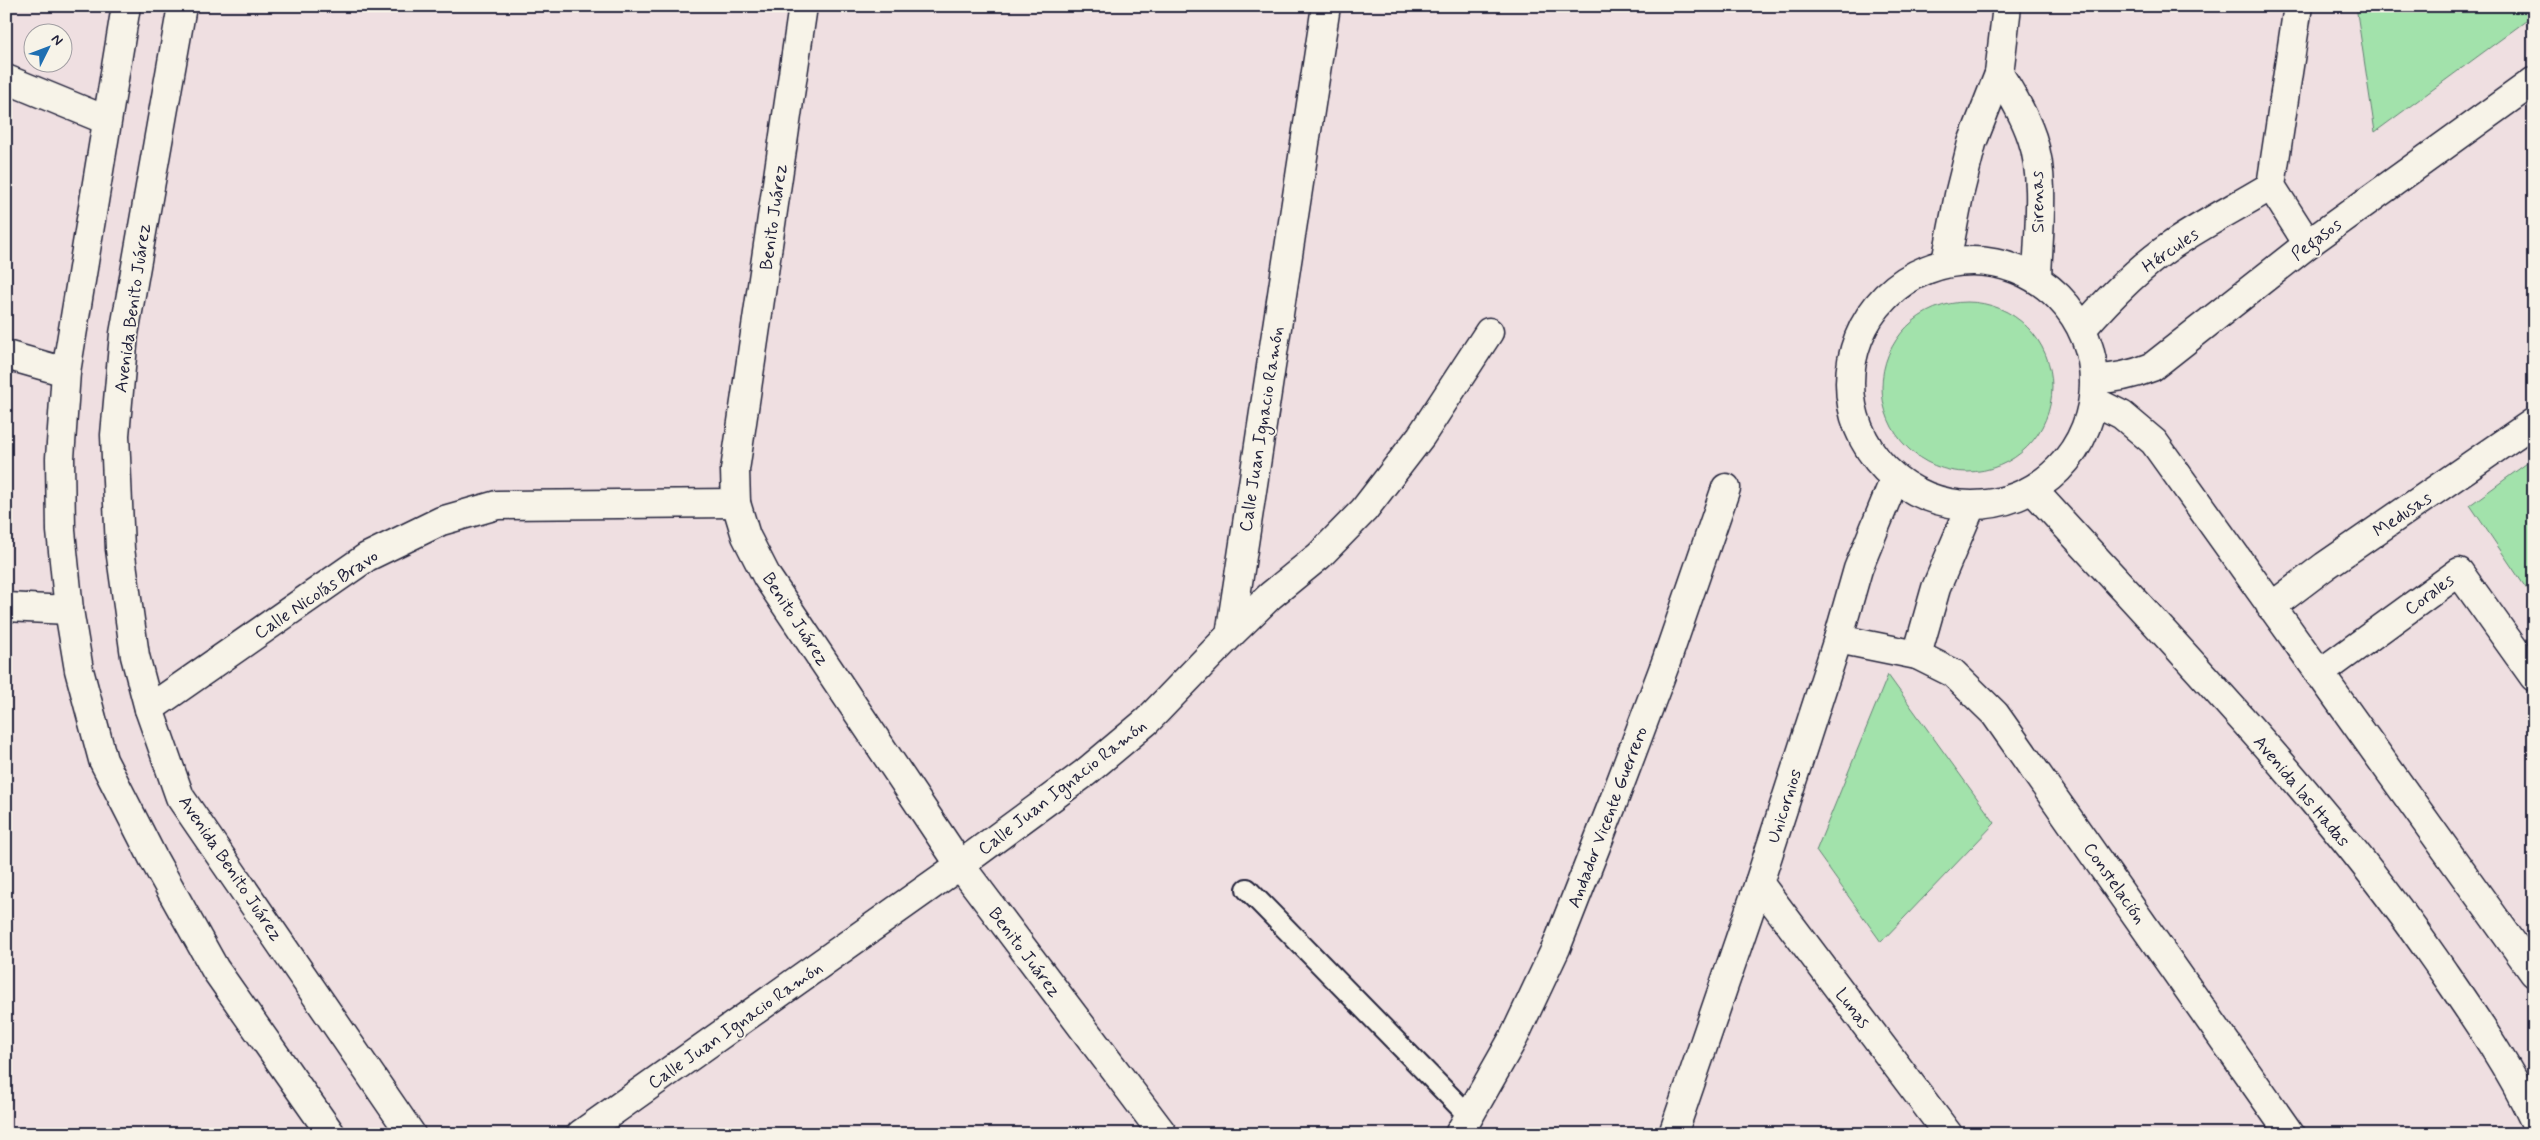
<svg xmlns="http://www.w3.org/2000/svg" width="2540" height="1140" viewBox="0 0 2540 1140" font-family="Mynerve,sans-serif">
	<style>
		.green { fill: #a2e2ab; stroke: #628273 }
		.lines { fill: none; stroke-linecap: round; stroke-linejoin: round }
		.lane-casing { stroke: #22223b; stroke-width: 24 }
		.street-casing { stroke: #22223b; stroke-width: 31 }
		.secondary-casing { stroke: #22223b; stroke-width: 31 }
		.lane { stroke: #f7f3e8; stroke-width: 20 }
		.street { stroke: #f7f3e8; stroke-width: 28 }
		.secondary { stroke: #f7f3e8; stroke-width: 28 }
		.labels { text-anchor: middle; stroke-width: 4; stroke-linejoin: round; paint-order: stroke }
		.street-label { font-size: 18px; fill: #22223b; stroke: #f7f3e8 }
	</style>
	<rect width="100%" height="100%" fill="#efdfe1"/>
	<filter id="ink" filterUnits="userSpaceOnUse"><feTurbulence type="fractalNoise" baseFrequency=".02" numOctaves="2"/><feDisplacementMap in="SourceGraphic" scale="10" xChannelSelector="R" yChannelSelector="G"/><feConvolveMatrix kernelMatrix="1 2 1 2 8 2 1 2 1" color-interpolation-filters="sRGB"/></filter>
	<g filter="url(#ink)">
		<g class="green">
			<polygon points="2356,6 2534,6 2534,15 2375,132"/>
			<circle cx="1967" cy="387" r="85"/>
			<polygon points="2534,458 2534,600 2470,505"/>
			<polygon points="1888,675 1995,823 1881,942 1816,851"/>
		</g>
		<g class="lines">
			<defs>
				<polyline id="lane" points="1247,889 1469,1116"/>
				<g id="street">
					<polyline points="803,6 735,470 736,503 746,536 767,577 960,865 1163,1134"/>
					<polyline points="2298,6 2271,186 2308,244"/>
					<path d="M1999 74C2012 94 2024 114 2032 138 2046 178 2038 236 2037 279"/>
					<polyline points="6,79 106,120"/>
					<circle cx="1972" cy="383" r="122"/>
					<polyline points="1946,262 1959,195 1972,143 1999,74 2007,6"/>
					<path d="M2082 329C2109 298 2138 268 2172 245 2203 224 2238 206 2271 186"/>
					<polyline points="6,355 66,372"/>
					<path d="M2095 379C2116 379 2132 375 2152 367L2308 244 2534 81"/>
					<polyline points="2094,401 2122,415 2154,442 2534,973"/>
					<path d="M2033 490C2172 643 2318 791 2436 961 2471 1012 2508 1064 2534 1120"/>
					<polyline points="6,607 69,610"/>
					<polyline points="2271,607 2325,566 2534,422"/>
					<polyline points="1230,635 1270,596 1319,556 1364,510 1421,436 1489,332"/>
					<polyline points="1838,639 1917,655 1953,673 1995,714 2290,1134"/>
					<polyline points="1917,655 1936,588 1971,506"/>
					<polyline points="2319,674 2459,572 2534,677"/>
					<polyline points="149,709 367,557 441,521 497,505 736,503"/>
					<polyline points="1759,883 1948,1134"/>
					<polyline points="581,1134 960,865 1085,773 1147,721 1230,635 1326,6"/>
					<polyline points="1459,1134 1514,1037 1556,948 1611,808 1666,662 1726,488"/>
					<polyline points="1673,1134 1759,883 1838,639 1858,569 1895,478"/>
				</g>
				<g id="secondary">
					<polyline points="126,6 66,372 60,458 61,531 69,610 79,670 103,760 153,858 215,969 331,1134"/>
					<polyline points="182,6 124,334 115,435 120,549 135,656 149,709 180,797 411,1134"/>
				</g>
			</defs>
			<use href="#lane" class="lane-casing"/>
			<use href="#street" class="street-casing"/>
			<use href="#secondary" class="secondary-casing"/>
			<use href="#lane" class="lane"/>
			<use href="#street" class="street"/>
			<use href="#secondary" class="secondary"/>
		</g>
	</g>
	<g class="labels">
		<g class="street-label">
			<text transform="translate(2037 202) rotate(-91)" y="6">Sirenas</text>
			<text transform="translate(773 217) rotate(-82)" y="6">Benito Juárez</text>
			<text transform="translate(2316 239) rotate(-37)" y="6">Pegasos</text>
			<text transform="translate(2170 250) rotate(-35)" y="6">Hércules</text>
			<text transform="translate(132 308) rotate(-82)" y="6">Avenida Benito Juárez</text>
			<text transform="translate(1261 429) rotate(-81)" y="6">Calle Juan Ignacio Ramón</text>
			<text transform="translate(2402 514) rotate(-34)" y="6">Medusas</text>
			<text transform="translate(316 594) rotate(-34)" y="6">Calle Nicolás Bravo</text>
			<text transform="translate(2429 594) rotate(-37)" y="6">Corales</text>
			<text transform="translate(796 619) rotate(57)" y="6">Benito Juárez</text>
			<text transform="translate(1062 787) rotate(-38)" y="6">Calle Juan Ignacio Ramón</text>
			<text transform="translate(2302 791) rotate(50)" y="6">Avenida las Hadas</text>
			<text transform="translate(1784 806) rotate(-72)" y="6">Unicornios</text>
			<text transform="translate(1607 817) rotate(-69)" y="6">Andador Vicente Guerrero</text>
			<text transform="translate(231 868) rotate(56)" y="6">Avenida Benito Juárez</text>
			<text transform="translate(2115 883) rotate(55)" y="6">Constelación</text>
			<text transform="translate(1025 952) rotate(53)" y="6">Benito Juárez</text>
			<text transform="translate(1853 1008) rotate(53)" y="6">Lunas</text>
			<text transform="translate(735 1025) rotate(-35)" y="6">Calle Juan Ignacio Ramón</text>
		</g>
	</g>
	<rect width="2540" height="1140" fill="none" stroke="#f7f3e8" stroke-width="25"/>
	<rect x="12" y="12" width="2515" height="1115" fill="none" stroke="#22223b" stroke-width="2" filter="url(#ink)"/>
	<g transform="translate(48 48) rotate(48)"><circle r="24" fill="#f7f3e8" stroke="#a29fa3"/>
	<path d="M0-4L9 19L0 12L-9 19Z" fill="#1f6fb2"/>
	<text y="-8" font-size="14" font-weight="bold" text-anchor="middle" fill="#22223b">N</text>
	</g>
</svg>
